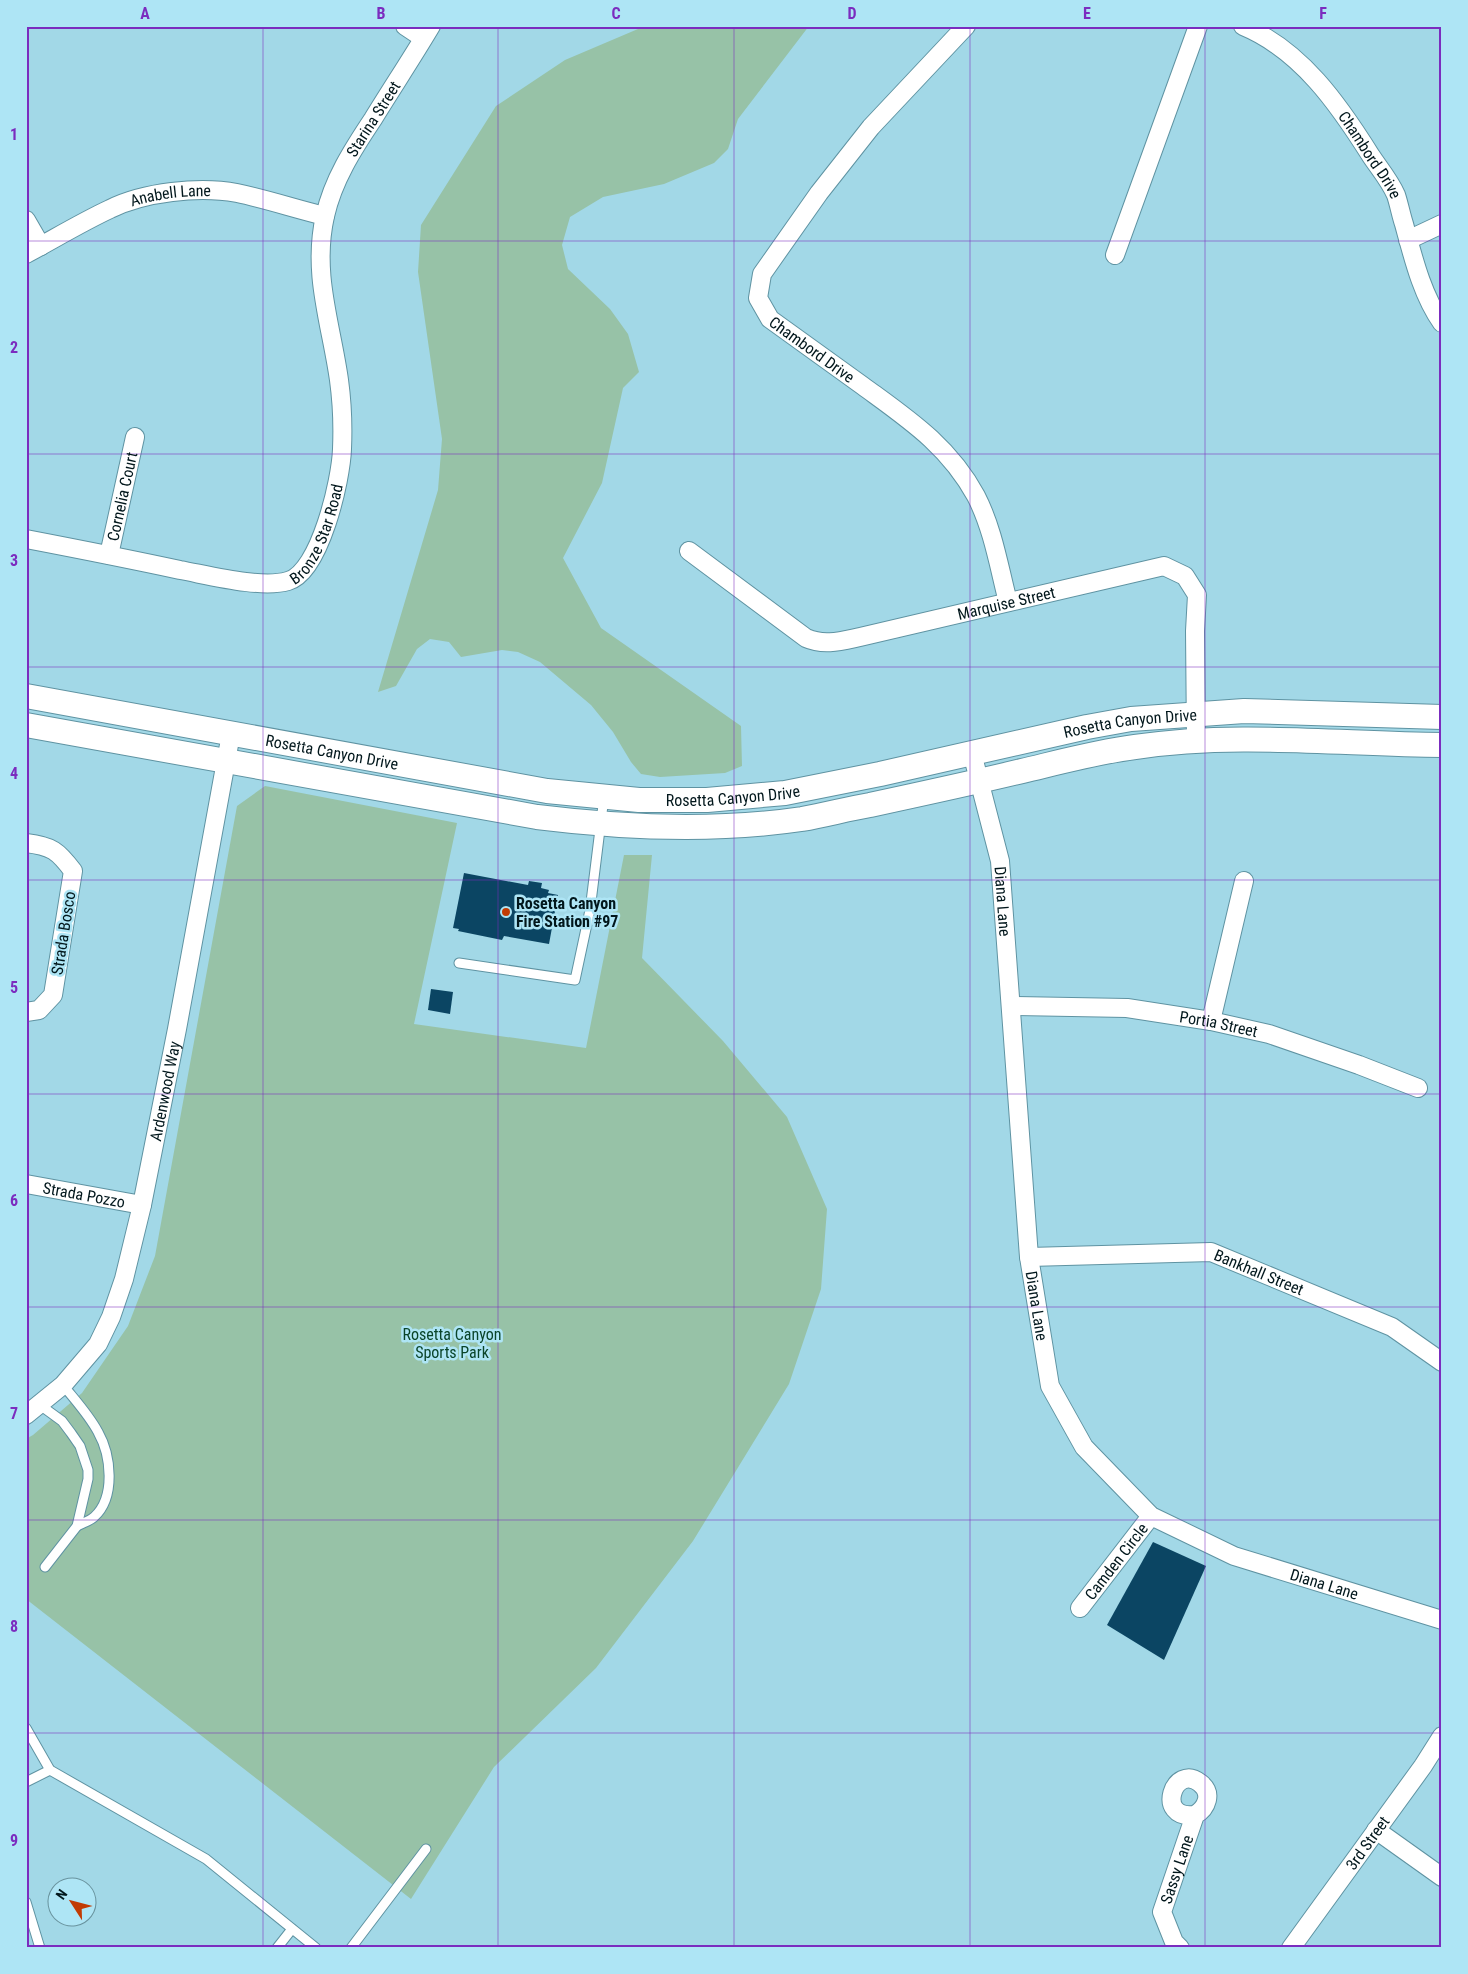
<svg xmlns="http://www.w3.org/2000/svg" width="1468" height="1974" viewBox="0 0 1468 1974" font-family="'Roboto Condensed',sans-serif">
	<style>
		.green { fill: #97c2a7 }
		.building { fill: #0b4563 }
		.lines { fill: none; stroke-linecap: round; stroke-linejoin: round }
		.lane-casing { stroke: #5f93a2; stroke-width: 11 }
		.street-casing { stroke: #5f93a2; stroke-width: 20 }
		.secondary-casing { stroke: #5f93a2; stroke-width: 26 }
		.lane { stroke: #fff; stroke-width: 9 }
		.street { stroke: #fff; stroke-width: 18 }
		.secondary { stroke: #fff; stroke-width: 24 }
		.grid { fill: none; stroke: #7b2cbf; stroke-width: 1; stroke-opacity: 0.55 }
		.poi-dot { fill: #c23b03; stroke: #aee5f5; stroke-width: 2 }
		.labels { text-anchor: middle; stroke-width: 5; stroke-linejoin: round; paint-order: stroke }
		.street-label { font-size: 16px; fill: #02171c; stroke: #aee5f5 }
		.poi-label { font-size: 16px; font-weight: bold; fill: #02171c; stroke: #aee5f5; text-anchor: start }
		.park-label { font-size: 16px; fill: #0a4429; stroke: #aee5f5 }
		.neatline { fill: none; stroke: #7b2cbf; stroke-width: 2 }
		.grid-label { font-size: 16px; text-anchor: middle; font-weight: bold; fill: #7b2cbf }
	</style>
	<rect width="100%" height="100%" fill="#a2d8e7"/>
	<g class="green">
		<polygon points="645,26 809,26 738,119 728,149 714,163 664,184 603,197 570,217 562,245 568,269 610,309 628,334 639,372 623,388 602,483 563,558 601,628 741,726 742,766 725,773 660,777 641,774 631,762 613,732 591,705 540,662 518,652 502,650 461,657 449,642 430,639 417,649 396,686 378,692 438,490 442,439 418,272 421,225 496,106 565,60"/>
		<polygon points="265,786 457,823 414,1024 586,1048 624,855 652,855 642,958 723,1041 787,1117 827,1209 821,1289 789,1384 693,1541 596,1668 494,1767 411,1899 26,1599 26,1439 33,1435 82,1393 128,1326 155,1256 237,806"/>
	</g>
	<g class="building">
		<polygon points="464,873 528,885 529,881 542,883 541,888 549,890 548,893 558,895 549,944 504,936 502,940 458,931 459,929 453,928"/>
		<polygon points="431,989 453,992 450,1014 428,1010"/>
		<polygon points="1153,1542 1206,1566 1164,1660 1107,1625"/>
	</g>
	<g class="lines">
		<defs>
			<g id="lane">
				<polyline points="459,963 575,980 590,910 604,797"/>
				<path d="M63 1385C75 1400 89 1415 98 1432 111 1455 116 1497 94 1517 90 1521 82 1523 77 1526"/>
				<polyline points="40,1405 62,1421 71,1433 80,1446 88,1470 88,1479 77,1526 45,1567"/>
				<polyline points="26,1728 50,1770 206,1859 316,1948"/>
				<polyline points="26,1782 50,1770"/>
				<polyline points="26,1902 40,1948"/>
				<polyline points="277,1948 292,1929"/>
				<polyline points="351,1948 426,1849"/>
			</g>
			<g id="street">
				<polyline points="405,26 423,38"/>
				<path id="s1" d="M966 26 871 127 819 193 762 274 758 298 770 319C801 341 832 364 863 386 908 419 948 445 976 496 993 529 999 567 1008 602"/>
				<path id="s2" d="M1243 26C1301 50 1339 105 1371 156 1379 168 1390 181 1396 195 1399 204 1401 215 1404 224 1413 257 1422 295 1442 323"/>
				<polyline points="26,220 41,246"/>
				<polyline points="1408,240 1442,224"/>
				<path id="s3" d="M26 254C54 239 82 222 110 209 144 192 199 186 237 193 266 199 296 209 325 216"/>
				<polyline points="1115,255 1198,26"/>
				<path id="s4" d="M26 539C78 549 129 559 180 570 208 575 261 589 288 581 320 572 341 480 342 449 343 426 342 402 339 380 331 323 312 274 325 216 333 180 353 149 373 119 392 88 412 58 431 26"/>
				<path id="s5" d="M689 551 806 638C824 646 841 641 860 637L1164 566 1185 576 1197 595 1195 631 1196 740"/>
				<path id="s6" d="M109 555 135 437"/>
				<path id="s7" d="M972 753 1000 861 1029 1257 1050 1386 1084 1447 1151 1516 1234 1556 1442 1620"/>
				<path d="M26 843C52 846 58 851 73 871L53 995 39 1010 26 1012"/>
				<path id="s8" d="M1011 1006 1127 1008 1211 1021 1269 1034 1359 1065 1418 1088"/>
				<polyline points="1211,1021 1244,881"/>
				<path id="s9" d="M26 1184 142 1205"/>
				<path id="s10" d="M1029 1257 1211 1252 1392 1327 1442 1362"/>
				<path id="s11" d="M26 1415 63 1385 98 1344 111 1317 124 1279 142 1205 177 1029 231 734"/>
				<path id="s12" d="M1080 1608 1151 1516"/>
				<polyline points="1376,1830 1442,1877"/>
				<path id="s13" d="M1180 1948 1174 1942 1162 1912 1195 1815C1207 1808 1213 1793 1200 1783 1174 1762 1154 1820 1195 1815"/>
				<path id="s14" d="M1291 1948 1423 1766 1442 1736"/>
			</g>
			<g id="secondary">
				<path id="s15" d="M26 696 547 791 639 800H707L785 793 880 774 1087 727 1131 719 1244 711 1442 717"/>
				<path d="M26 725 537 817C625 828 714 832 802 819 825 815 847 809 870 805 921 794 972 783 1022 771 1060 762 1097 752 1135 747 1236 732 1339 744 1442 745"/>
			</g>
		</defs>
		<use href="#lane" class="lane-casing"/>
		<use href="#street" class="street-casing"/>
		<use href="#secondary" class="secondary-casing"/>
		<use href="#lane" class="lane"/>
		<use href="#street" class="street"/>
		<use href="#secondary" class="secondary"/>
	</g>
	<path class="grid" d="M263 26V1948M498 26V1948M734 26V1948M970 26V1948M1205 26V1948M26 241H1442M26 454H1442M26 667H1442M26 880H1442M26 1094H1442M26 1307H1442M26 1520H1442M26 1733H1442"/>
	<circle class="poi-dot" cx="506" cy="912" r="5"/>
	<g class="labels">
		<g class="street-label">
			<text dy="6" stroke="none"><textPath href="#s4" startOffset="758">Starina Street</textPath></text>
			<text dy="6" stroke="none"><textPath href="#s2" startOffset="184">Chambord Drive</textPath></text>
			<text dy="6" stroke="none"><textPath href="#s3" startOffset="158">Anabell Lane</textPath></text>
			<text dy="6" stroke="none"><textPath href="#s1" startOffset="422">Chambord Drive</textPath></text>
			<text dy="6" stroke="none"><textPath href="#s6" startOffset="60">Cornelia Court</textPath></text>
			<text dy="6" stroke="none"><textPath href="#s4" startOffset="324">Bronze Star Road</textPath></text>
			<text dy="6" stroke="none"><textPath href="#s5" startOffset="351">Marquise Street</textPath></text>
			<text dy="6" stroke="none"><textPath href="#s15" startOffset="1121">Rosetta Canyon Drive</textPath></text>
			<text dy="6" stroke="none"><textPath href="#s15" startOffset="311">Rosetta Canyon Drive</textPath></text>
			<text dy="6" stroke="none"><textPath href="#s15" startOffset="716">Rosetta Canyon Drive</textPath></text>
			<text dy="6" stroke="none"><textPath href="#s7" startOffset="152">Diana Lane</textPath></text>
			<text transform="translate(63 933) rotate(-81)" y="6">Strada Bosco</text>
			<text dy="6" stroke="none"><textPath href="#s8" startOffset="209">Portia Street</textPath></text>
			<text dy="6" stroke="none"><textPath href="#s11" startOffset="364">Ardenwood Way</textPath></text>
			<text dy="6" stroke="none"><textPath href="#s9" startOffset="59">Strada Pozzo</textPath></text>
			<text dy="6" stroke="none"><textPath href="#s10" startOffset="234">Bankhall Street</textPath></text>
			<text dy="6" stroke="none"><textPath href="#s7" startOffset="558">Diana Lane</textPath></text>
			<text dy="6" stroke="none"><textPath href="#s12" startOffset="59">Camden Circle</textPath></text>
			<text dy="6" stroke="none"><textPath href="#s7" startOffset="992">Diana Lane</textPath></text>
			<text dy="6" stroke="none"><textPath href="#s14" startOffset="130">3rd Street</textPath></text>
			<text dy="6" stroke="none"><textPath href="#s13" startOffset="86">Sassy Lane</textPath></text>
		</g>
		<g class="poi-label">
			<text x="516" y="909">Rosetta Canyon<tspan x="516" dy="18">Fire Station #97</tspan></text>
		</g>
		<g class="park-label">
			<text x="452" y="1340">Rosetta Canyon<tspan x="452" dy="18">Sports Park</tspan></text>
		</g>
	</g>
	<rect width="1468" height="1974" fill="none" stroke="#aee5f5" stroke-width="55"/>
	<g transform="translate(72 1902) rotate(306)"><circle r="24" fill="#aee5f5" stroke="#69939e"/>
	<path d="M0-4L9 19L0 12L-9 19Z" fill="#c23b03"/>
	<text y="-8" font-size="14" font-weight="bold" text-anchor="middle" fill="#02171c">N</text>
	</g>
	<rect x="28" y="28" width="1412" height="1918" class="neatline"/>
	<g class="grid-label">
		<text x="145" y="19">A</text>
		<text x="381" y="19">B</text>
		<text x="616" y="19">C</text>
		<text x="852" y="19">D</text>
		<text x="1087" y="19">E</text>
		<text x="1323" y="19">F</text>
		<text x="14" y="140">1</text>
		<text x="14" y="353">2</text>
		<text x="14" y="566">3</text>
		<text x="14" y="779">4</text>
		<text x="14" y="993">5</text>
		<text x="14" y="1206">6</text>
		<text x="14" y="1419">7</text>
		<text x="14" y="1632">8</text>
		<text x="14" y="1846">9</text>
	</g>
</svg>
